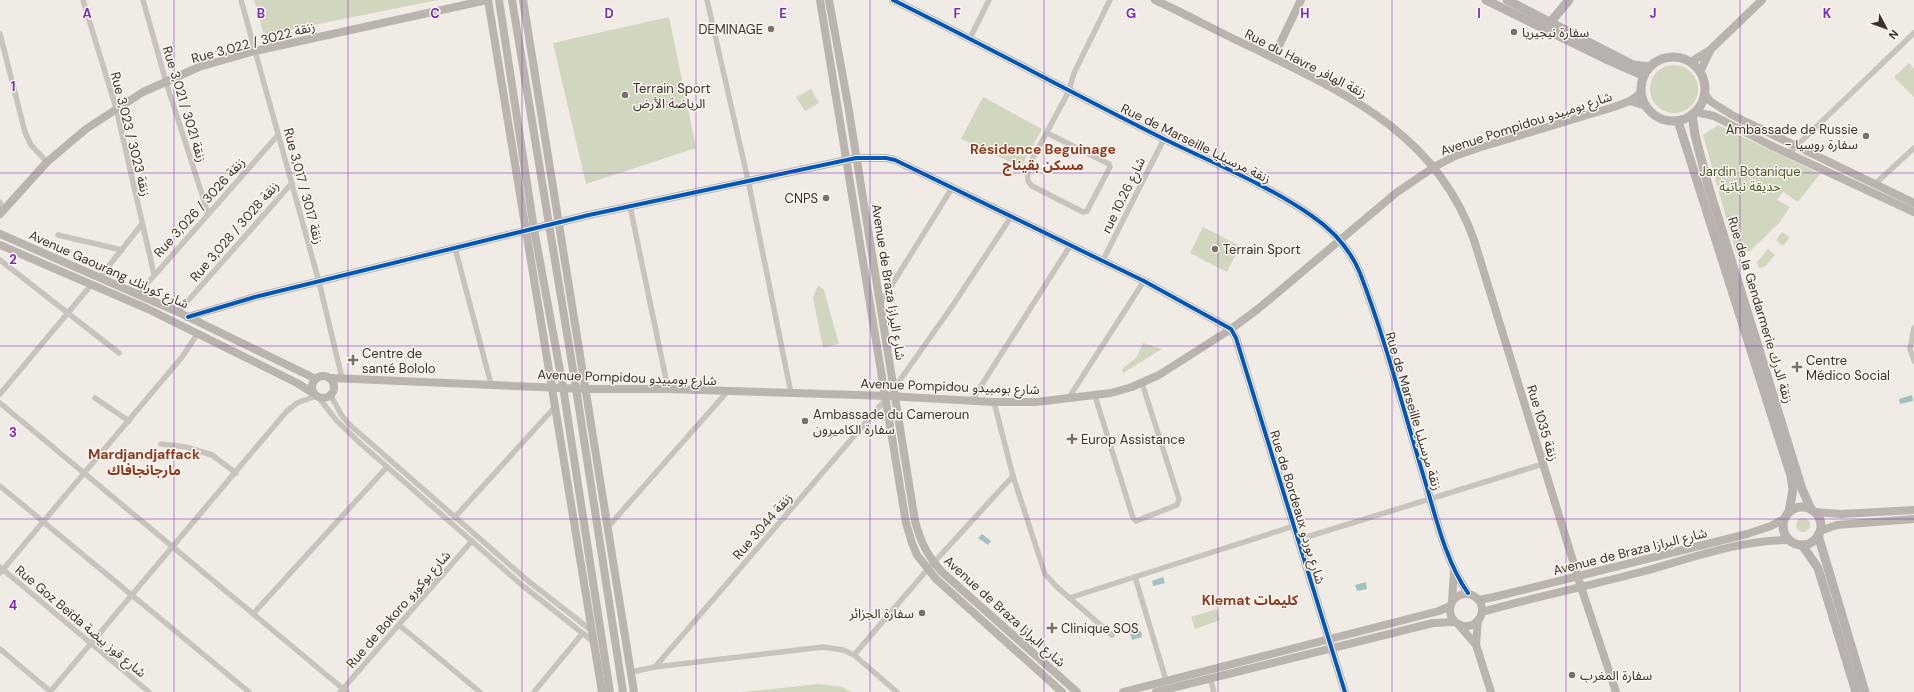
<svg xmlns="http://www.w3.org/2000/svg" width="1914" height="692" viewBox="0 0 1914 692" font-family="'DM Sans','Noto Sans Arabic',sans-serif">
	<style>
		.green { fill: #d1d6bf }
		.water { fill: #a1c2c1 }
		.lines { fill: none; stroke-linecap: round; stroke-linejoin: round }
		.street { stroke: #c9c3be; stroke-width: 5.5 }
		.secondary { stroke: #bab3ae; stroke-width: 8 }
		.primary { stroke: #b8b1ad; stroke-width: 9 }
		.cycleway-casing { stroke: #fbf5ee; stroke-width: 6 }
		.cycleway { stroke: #0057b8; stroke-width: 4 }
		.grid { fill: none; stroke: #7b2cbf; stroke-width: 1; stroke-opacity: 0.55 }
		.poi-dot { fill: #7a716c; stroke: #fbf5ee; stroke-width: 1.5 }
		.labels { text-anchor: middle; stroke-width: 3; stroke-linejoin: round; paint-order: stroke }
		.poi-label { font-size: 13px; fill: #3b302b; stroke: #fbf5ee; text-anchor: start }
		.street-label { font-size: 13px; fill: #3b302b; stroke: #fbf5ee }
		.park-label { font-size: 13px; fill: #4a5a2e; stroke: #fbf5ee }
		.neighbourhood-label { font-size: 14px; font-weight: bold; fill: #8c3b22; stroke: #fbf5ee }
		.grid-label { font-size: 13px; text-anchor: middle; font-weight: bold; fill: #7b2cbf; stroke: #fbf5ee; stroke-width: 3; stroke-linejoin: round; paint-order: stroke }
	</style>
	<rect width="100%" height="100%" fill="#f0ebe5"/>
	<g class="green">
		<polygon points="254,0 438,0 264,35"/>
		<polygon points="669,17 696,148 586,184 553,43"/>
		<polygon points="1909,63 1914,69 1914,97 1894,77"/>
		<circle cx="1674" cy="89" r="24"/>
		<polygon points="811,89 819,103 805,111 796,97"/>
		<polygon points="983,97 1042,129 1021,167 961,139"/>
		<polygon points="1718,125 1820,174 1798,202 1783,192 1777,200 1790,207 1779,223 1750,251 1736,253 1703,135"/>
		<polygon points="1203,227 1240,246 1227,272 1190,253"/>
		<polygon points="1782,232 1790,237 1783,246 1776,240"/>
		<polygon points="1768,249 1775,255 1765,267 1759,268 1757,262"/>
		<polygon points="818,285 824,290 839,344 823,348 813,298"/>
		<polygon points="1143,343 1162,349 1123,373 1122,369 1137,357"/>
		<circle cx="1803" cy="525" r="7"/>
		<polygon points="1217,609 1220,620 1195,629 1191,617"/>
		<polygon points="819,684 842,687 851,692 742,692"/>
	</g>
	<g class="water">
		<polygon points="1912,395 1913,401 1900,404 1899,399"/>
		<polygon points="982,534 991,541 988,545 978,538"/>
		<polygon points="1163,577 1165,583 1153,586 1152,581"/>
		<polygon points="1366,582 1367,589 1357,591 1355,585"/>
		<polygon points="1141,631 1142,637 1132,640 1130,634"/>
	</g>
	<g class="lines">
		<g class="street">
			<polyline points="83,0 116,108 154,274"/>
			<polyline points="143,0 166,82 208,213"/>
			<polyline points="241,0 319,282 342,378"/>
			<polyline points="707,0 748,180 791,393"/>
			<polyline points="0,34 25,132 31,145 47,162"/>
			<polyline points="970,38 989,0"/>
			<polyline points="1047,133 1109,164 1110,167 1087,211 1083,212 1032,186 1028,181 1027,169 1069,91 1074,73 1110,0"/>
			<polyline points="1789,153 1914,33"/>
			<polyline points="1875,184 1914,148"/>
			<polyline points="0,202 3,210"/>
			<polyline points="630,206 668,389"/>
			<polyline points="58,235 122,250"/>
			<polyline points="455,248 491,384"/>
			<polyline points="0,260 119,353"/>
			<polyline points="1102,262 1164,139"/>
			<polyline points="100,277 142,224"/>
			<polyline points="138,294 278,135"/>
			<polyline points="880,304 952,188"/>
			<polyline points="178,312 292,183"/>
			<polyline points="1914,328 1910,349 1914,361"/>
			<polyline points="893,390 953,305 1011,217"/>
			<polyline points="0,394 92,284"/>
			<polyline points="331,396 342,416 350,425 527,580 592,631"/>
			<polyline points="1095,396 1133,518 1136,521 1177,505 1179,499 1142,383"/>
			<polyline points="95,398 129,421"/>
			<polyline points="319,398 337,421 361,444 523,586 595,643"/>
			<polyline points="1068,399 1144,281"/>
			<polyline points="972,400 1070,246"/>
			<polyline points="994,402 1013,476 1045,574 1057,587 1112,635"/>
			<polyline points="0,403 347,692"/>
			<polyline points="161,444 186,447 212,455 236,473"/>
			<polyline points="0,486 249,692"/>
			<polyline points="455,517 554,408"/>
			<polyline points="607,528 727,392"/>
			<polyline points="1297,540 1543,464"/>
			<polyline points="0,567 149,692"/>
			<polyline points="0,573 182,357 198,333"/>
			<polyline points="1135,577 1166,680"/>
			<polyline points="1069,598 1294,526"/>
			<polyline points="253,614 387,467"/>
			<polyline points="399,625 480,692"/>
			<polyline points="0,649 51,692"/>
			<polyline points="854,655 927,570 1013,476"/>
			<polyline points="655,667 886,399"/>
			<polyline points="631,672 655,667 823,647 843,650 854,655 897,692"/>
			<polyline points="1210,678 1214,692"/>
			<polyline points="50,692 286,412 297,403 316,396"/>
			<polyline points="340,692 472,541"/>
			<polyline points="534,692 582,634"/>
		</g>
		<g class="secondary">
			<polyline points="488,0 602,692"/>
			<polyline points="499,0 534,229 563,387 610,692"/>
			<polyline points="512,0 576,388 623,692"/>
			<polyline points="523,0 634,692"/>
			<polyline points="820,0 906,523 912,543 917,555 936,579 1062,692"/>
			<path d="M829 0 848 105 915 521C921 543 927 555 942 572L1077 692"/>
			<path d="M893 0C984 45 1072 93 1162 138 1213 163 1266 184 1312 216 1334 231 1350 249 1360 273 1386 341 1404 412 1425 481 1436 518 1446 562 1468 593"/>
			<path d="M1155 0C1188 15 1220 33 1253 48 1347 94 1437 134 1474 240L1581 587 1616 692"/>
			<polyline points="1273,58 1301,0"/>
			<polyline points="1691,62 1710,50 1762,0"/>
			<polyline points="1700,72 1710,51"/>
			<polyline points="1705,94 1710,101 1732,115 1914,203"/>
			<polyline points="1630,101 1646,106"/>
			<polyline points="1696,112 1714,116 1770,145 1914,212"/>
			<polyline points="0,214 47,162 86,129 143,92 199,67 255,51 487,0"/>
			<polyline points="0,234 178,312 316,379"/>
			<polyline points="0,245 148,309 297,383 313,393"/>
			<polyline points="188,317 255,297 589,215 856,158 886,158 895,160 1144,281 1231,329 1236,338 1345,692"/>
			<circle cx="323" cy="387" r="11"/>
			<polyline points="331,378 585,389 668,389 888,396 994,402 1036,402 1111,393 1132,387 1159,375 1231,329 1258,309 1396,193 1434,167 1455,156 1481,147 1614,107 1630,101 1641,93"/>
			<polyline points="1815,512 1841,514 1914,510"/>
			<polyline points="1820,531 1837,525 1914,519"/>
			<circle cx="1466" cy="610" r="16"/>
			<polyline points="1479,600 1494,597 1747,534 1771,526 1784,519"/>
			<polyline points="1452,601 1454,571"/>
			<path d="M1482 612C1535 597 1588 586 1641 572 1689 559 1738 540 1789 540"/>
			<polyline points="1478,620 1476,645 1491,692"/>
			<polyline points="1458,624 1476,645"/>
			<polyline points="1123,692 1439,611 1450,606"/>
			<polyline points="1156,692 1433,623 1454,622"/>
		</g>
		<g class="primary">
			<polyline points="1486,0 1608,60 1644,76"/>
			<polyline points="1507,0 1633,65 1650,67"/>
			<polyline points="1548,25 1569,0"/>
			<circle cx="1673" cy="89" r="32"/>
			<polyline points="1692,115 1695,135 1708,185 1802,489 1811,509"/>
			<polyline points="1678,121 1791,476 1793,489 1789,512"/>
			<circle cx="1802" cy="526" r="19"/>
			<polyline points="1818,535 1865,692"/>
			<polyline points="1802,545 1818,568 1856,692"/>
		</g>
		<defs>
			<g id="cycleway">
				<path d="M893 0C984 45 1072 93 1162 138 1213 163 1266 184 1312 216 1334 231 1350 249 1360 273 1386 341 1404 412 1425 481 1436 518 1446 562 1468 593"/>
				<polyline points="188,317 255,297 589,215 856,158 886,158 895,160 1144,281 1231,329 1236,338 1345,692"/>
			</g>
		</defs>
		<use href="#cycleway" class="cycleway-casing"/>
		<use href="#cycleway" class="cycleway"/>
	</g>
	<path class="grid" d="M174 0V692M348 0V692M522 0V692M696 0V692M870 0V692M1044 0V692M1218 0V692M1392 0V692M1566 0V692M1740 0V692M0 173H1914M0 346H1914M0 519H1914"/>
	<g class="poi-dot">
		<circle cx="771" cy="29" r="4"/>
		<circle cx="1514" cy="32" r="4"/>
		<circle cx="625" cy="95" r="4"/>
		<circle cx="1866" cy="136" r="4"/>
		<circle cx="826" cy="198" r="4"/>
		<circle cx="1215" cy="249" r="4"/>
		<path d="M351 354h4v4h4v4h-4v4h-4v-4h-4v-4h4z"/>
		<path d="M1795 361h4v4h4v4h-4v4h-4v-4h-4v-4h4z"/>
		<circle cx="805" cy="421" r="4"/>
		<path d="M1070 433h4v4h4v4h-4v4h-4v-4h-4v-4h4z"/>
		<circle cx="922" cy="613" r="4"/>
		<path d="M1050 622h4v4h4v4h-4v4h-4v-4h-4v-4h4z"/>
		<circle cx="1572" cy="675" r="4"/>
	</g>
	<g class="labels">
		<g class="poi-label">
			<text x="763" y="34" text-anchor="end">DEMINAGE</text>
			<text x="1522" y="37">سفارة نيجيريا</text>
			<text x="633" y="93">Terrain Sport<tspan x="633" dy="15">الرياضة الأرض</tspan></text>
			<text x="1858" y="134" text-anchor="end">Ambassade de Russie<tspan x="1858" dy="15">- سفارة روسيا</tspan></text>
			<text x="818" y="203" text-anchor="end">CNPS</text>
			<text x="1223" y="254">Terrain Sport</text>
			<text x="362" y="358">Centre de<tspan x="362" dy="15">santé Bololo</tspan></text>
			<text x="1806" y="365">Centre<tspan x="1806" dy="15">Médico Social</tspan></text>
			<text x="813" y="419">Ambassade du Cameroun<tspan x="813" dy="15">سفارة الكاميرون</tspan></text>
			<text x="1081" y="444">Europ Assistance</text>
			<text x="914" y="618" text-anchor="end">سفارة الجزائر</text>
			<text x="1061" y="633">Clinique SOS</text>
			<text x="1580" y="680">سفارة المغرب</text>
		</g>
		<g class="street-label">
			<text transform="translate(253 42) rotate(-15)" y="5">Rue 3,022 / زنقة 3022</text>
			<text transform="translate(1306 63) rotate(27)" y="5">Rue du Havre زنقة الهافر</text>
			<text transform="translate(185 104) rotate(73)" y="5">Rue 3,021 / زنقة 3021</text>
			<text transform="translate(1526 123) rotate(-18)" y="5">Avenue Pompidou شارع بومبيدو</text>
			<text transform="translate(131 134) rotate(76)" y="5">Rue 3,023 / زنقة 3023</text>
			<text transform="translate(1196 143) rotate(26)" y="5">Rue de Marseille زنقة مرسيليا</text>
			<text transform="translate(304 186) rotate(75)" y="5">Rue 3,017 / زنقة 3017</text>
			<text transform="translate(1123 195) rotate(-64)" y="5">rue 10.26 شارع</text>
			<text transform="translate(199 207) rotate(-48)" y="5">Rue 3,026 / زنقة 3026</text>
			<text transform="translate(234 231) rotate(-49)" y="5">Rue 3,028 / زنقة 3028</text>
			<text transform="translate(109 269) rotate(24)" y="5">Avenue Gaourang شارع كورانك</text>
			<text transform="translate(889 282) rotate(81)" y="5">Avenue de Braza شارع البرازا</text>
			<text transform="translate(1761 310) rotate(73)" y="5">Rue de la Gendarmerie زنقة الدرك</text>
			<text transform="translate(627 377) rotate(2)" y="5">Avenue Pompidou شارع بومبيدو</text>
			<text transform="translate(950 386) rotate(2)" y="5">Avenue Pompidou شارع بومبيدو</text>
			<text transform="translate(1414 411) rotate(73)" y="5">Rue de Marseille زنقة مرسيليا</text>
			<text transform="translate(1543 423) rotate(73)" y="5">Rue 1035 زنقة</text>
			<text transform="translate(1298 507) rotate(73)" y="5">Rue de Bordeaux شارع بوردو</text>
			<text transform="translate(762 526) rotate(-49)" y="5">Rue 3044 زنقة</text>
			<text transform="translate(1630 551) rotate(-14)" y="5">Avenue de Braza شارع البرازا</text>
			<text transform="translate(398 609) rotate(-49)" y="5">Rue de Bokoro شارع بوكورو</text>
			<text transform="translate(1005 611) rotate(42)" y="5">Avenue de Braza شارع البرازا</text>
			<text transform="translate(81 621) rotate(40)" y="5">Rue Goz Beïda شارع قوز بيضة</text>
		</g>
		<g class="park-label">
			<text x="1750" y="176">Jardin Botanique<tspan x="1750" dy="15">حديقة نباتية</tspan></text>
		</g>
		<g class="neighbourhood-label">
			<text x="1043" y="154">Résidence Beguinage<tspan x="1043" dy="16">مسكن بقيناج</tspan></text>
			<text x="144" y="459">Mardjandjaffack<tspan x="144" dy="16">مارجانجافاك</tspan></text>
			<text x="1250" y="605">Klemat كليمات</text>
		</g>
	</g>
	<g class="grid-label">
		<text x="87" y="18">A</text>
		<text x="261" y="18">B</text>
		<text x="435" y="18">C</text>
		<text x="609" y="18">D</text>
		<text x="783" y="18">E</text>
		<text x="957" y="18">F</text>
		<text x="1131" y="18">G</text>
		<text x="1305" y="18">H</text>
		<text x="1479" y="18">I</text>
		<text x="1653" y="18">J</text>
		<text x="1827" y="18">K</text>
		<text x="13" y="91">1</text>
		<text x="13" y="264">2</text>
		<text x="13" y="437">3</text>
		<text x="13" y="610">4</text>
	</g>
	<g transform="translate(1886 28) rotate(131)" stroke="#fbf5ee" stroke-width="3" paint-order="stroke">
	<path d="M0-3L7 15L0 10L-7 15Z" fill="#3b302b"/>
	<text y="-6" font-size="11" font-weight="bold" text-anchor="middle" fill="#3b302b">N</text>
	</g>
</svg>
